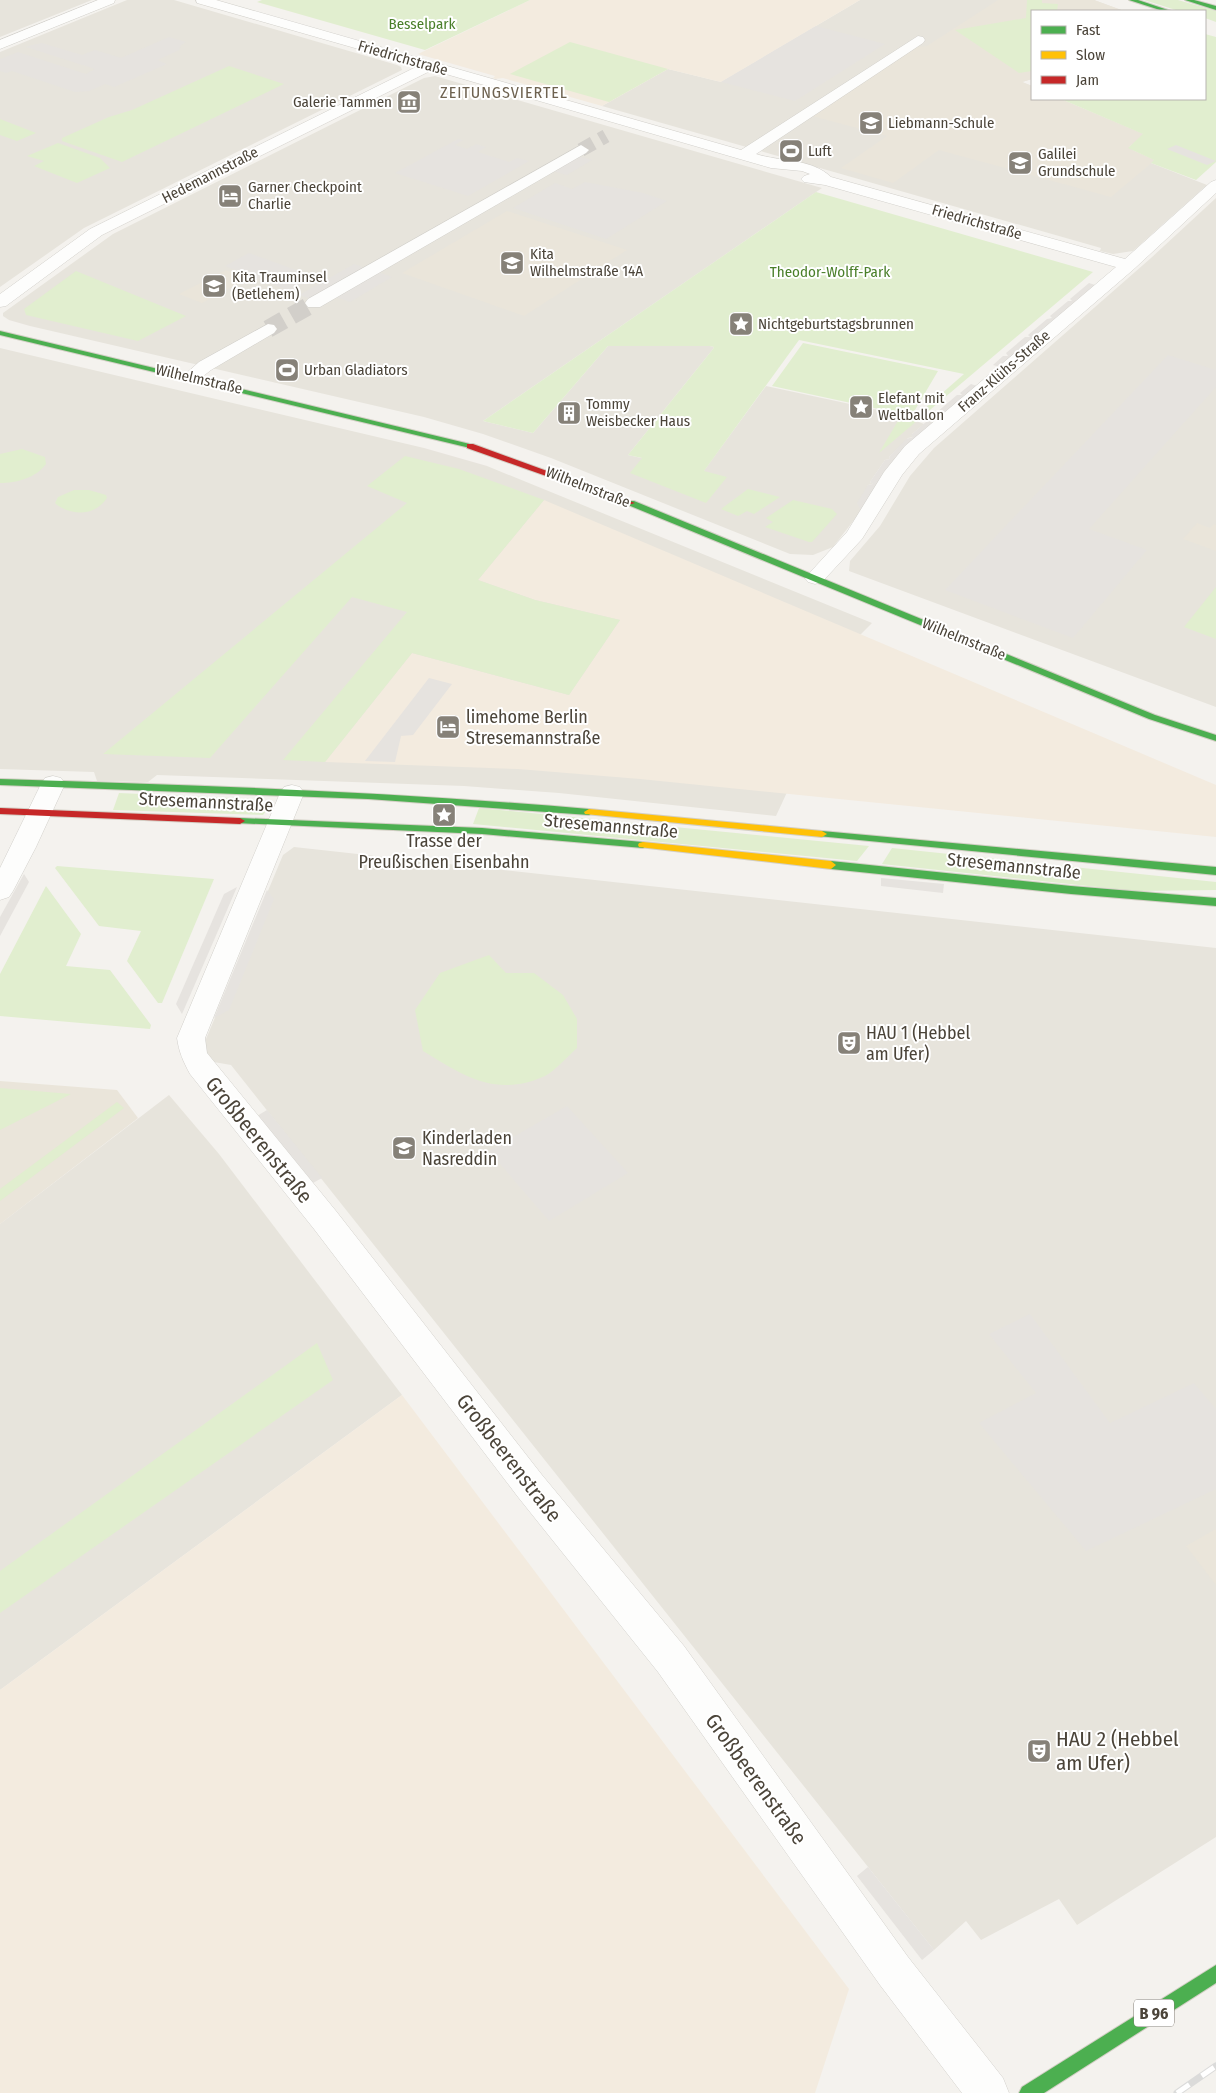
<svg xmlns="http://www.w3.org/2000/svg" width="1216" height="2093" viewBox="0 0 1216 2093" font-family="'Fira Sans Condensed',sans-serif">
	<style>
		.residential { fill: #e7e4dc }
		.commercial { fill: #f3ebdf }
		.education { fill: #eae5da }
		.green { fill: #e1eecf }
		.parking { fill: #e6e3df }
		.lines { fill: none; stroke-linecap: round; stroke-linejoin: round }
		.street-tunnel-far1 { stroke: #d2cfca; stroke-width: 14; stroke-dasharray: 14 8; stroke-linecap: butt }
		.street-tunnel { stroke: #d2cfca; stroke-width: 18; stroke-dasharray: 18 9; stroke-linecap: butt }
		.street-casing { stroke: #d2d0cb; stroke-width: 1 }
		.fast-casing { stroke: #d3cfc5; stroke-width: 2 }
		.slow-casing { stroke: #d3cfc5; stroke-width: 2 }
		.jam-casing { stroke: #d3cfc5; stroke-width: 2 }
		.street { fill: #fdfdfc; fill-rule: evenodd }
		.fast { fill: #4caf50; fill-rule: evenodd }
		.slow { fill: #ffc107; fill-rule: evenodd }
		.jam { fill: #c62828; fill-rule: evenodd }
		.rail-casing { stroke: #dbdbda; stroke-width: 7 }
		.rail { stroke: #fff; stroke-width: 5; stroke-dasharray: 15; stroke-linecap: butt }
		.labels { text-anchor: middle; stroke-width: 4; stroke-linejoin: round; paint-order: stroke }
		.far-park-label { font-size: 15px; fill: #4a7f2a; stroke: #fff }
		.far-street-label { font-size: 15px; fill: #4b4439; stroke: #fff }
		.far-poi-label { font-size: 15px; fill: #4b4439; stroke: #fff; text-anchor: start }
		.far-quarter-label { font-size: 16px; letter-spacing: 1px; fill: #6e6250; stroke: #fff }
		.shield { fill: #fff; stroke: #817c74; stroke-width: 1 }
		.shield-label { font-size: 16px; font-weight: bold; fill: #4b4439 }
		.poi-label { font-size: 18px; fill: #4b4439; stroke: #fff; text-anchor: start }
		.street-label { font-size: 18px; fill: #4b4439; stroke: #fff }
		.near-street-label { font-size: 21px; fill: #4b4439; stroke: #fff }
		.near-poi-label { font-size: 21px; fill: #4b4439; stroke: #fff; text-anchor: start }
	</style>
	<rect width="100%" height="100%" fill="#f4f2ee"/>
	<g class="residential">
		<polygon points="0,0 92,0 0,37"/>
		<polygon points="127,0 174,0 397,65 401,67 402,70 84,228 0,287 0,52"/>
		<polygon points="860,0 1094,0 1124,11 1032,11 1032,79 1022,82 1032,86 1032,99 1061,99 1151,163 1207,185 1133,251 1113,254 1100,251 1101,248 602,106 668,69 721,82"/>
		<polygon points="435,76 822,188 483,421 533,433 608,346 710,346 714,347 713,349 628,455 703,472 766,386 901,415 924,424 912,434 913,437 908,438 889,457 890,459 885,460 870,482 873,484 868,485 861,511 833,547 813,555 790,554 551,458 483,434 424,417 30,326 9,320 3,316 3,313 113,234 424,78"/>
		<polygon points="1216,198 1216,707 849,571 850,561 880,526 910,476 934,448 1151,258"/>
		<polygon points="0,348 424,448 487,466 872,623 860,635 776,816 559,793 464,786 157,775 148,782 97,781 94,772 0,769"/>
		<polygon points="294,847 1216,948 1216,1837 1077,1925 1059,1899 981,1940 966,1921 934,1950 231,1065 208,1061 204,1047 206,1039 283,855"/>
		<polygon points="169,1095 219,1154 402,1395 0,1690 0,1224"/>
	</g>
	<g class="commercial">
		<polygon points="530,0 860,0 721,82 668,69 602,106 503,78 495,79 493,78 495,76 418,54"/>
		<polygon points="544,500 1216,785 1216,837 640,779 518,769 325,762 412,653 569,695 620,620 535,600 478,580"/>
		<polygon points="402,1395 849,1989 815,2093 0,2093 0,1690"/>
	</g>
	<g class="education">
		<polygon points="998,0 1094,0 1124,11 1032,11 1032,79 1022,82 1032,86 1032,99 1061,99 1144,134 1128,148 1155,160 1111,197 939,150 893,183 841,168 887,136 812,116 916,47 927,46"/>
		<polygon points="507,211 627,250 524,316 402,273"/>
		<polygon points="226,270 248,278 202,303 179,294"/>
		<polygon points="1197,523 1210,528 1214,524 1216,525 1216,551 1183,539"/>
		<polygon points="0,1081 117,1090 138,1118 0,1224"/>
		<polygon points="1216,1529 1216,1585 1186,1546"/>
	</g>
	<g class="green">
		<polygon points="262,0 530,0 425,50 257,2"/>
		<polygon points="1027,0 1042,0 1042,3 1058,4 1057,11 1032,11 1032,71 1019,73 955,30 1026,18"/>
		<polygon points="1144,0 1178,0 1216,11 1216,22 1205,18 1205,11 1179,11"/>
		<polygon points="1205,34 1216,37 1216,162 1196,180 1151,163 1154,160 1128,148 1143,134 1061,99 1205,99"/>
		<polygon points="570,42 668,69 609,102 510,74"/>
		<polygon points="229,66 284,84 122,162 62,141 62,138 109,117 132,110"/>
		<polygon points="0,119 36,133 17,141 0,135"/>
		<polygon points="58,143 100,158 110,168 77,183 34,166 44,161 27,156"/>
		<polygon points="816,192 1093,272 879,453 902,414 772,386 803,343 938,371 912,415 916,416 964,374 799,340 704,471 727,477 706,503 630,473 642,458 628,455 713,349 714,347 710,346 608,346 533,433 483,421"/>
		<polygon points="76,271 186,316 138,341 26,315 24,309"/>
		<path d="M22 449 45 457 46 464C36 478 16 483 0 483V454Z"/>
		<polygon points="405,456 459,469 544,500 478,580 535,600 620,620 569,695 412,653 325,762 283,760 407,612 352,597 210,758 103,754 407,503 367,486"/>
		<polygon points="748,489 780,497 754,514 747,511 738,516 721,509"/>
		<path d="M74 490H89L106 495 107 498C95 516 73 516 57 505L55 503 58 497Z"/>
		<polygon points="793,500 832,509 837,514 812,542 809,542 765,527 773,522 766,518"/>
		<polygon points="1216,587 1216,639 1184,627"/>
		<polygon points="119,793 252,799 261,802 267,810 263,815 113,810"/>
		<polygon points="479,808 869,846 857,861 473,824"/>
		<polygon points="892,848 1216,882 1216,890 1135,891 882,864"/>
		<polygon points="57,866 214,879 162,1003 158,1003 127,961 141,931 99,926 55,868"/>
		<polygon points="46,886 81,934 66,966 110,970 151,1025 150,1029 0,1016 0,974"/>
		<path d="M489 955 506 973H534L563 995 577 1019V1048C568 1056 556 1070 545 1076 496 1098 464 1076 423 1051L415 1010 440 973Z"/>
		<polygon points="0,1088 71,1094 0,1130"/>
		<polygon points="117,1102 124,1108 0,1201 0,1189"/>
		<polygon points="317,1343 333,1380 0,1613 0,1571"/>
	</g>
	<g class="parking">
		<polygon points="816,26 885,44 795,101 721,82"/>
		<polygon points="169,37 186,42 181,45 179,50 158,60 167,64 114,87 105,84 89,91 75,92 12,71 6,73 0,71 0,59 18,52 86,74 95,69 26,47 32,45 42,43 82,55 95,50 121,58"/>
		<polygon points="458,139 463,140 455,145 467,149 476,144 486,147 478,152 509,162 517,158 529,161 468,196 395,173"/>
		<polygon points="1176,145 1216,161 1207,165 1167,149"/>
		<polygon points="578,156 592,160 567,175 553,171"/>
		<polygon points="585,182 643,193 667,201 606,239 513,208 555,183 572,189"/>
		<polygon points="249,253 315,277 290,291 225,266"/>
		<polygon points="354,264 366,268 311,299 299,295"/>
		<polygon points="378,272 392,277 350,302 336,297"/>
		<polygon points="1089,283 1095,285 1000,367 993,365 1003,356 1008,356 1006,353 1025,337 1030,337 1028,335 1047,319 1052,318 1050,316 1068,301 1072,301 1070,299"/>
		<polygon points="1168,355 1216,370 1216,387 1089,529 1147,550 1073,638 945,590"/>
		<polygon points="971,384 977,386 861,511 857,503 868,485 873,484 870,482 885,460 890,459 889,457 906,439 913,437 911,435 933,416 938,416 936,413 957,395 962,395 960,393"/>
		<polygon points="429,678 452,684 413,735 401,736 395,762 365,761"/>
		<polygon points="24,874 29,882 0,936 0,917"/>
		<polygon points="881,878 944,884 943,893 881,886"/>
		<polygon points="237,887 182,1014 176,1004 224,894"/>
		<polygon points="267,890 274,899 229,1010 214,1018"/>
		<polygon points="567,1106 628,1173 549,1221 489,1151"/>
		<polygon points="267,1110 322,1178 311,1184 257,1116"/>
		<polygon points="1030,1314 1110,1423 1194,1383 1216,1409 1216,1489 1086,1551 979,1423 1036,1393 989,1334"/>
		<polygon points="868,1867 934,1950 922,1960 857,1876"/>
	</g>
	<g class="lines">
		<polyline class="street-tunnel-far1" points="581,150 606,136"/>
		<polyline class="street-tunnel" points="268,329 314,303"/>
		<defs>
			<g id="street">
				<polygon points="98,0 115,0 114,3 0,49 0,40"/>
				<path d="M196 0H216L741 150 918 36 923 37 925 40 923 43 756 154C781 162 811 158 831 177L1125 259 1211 182 1216 180V193L1134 269 919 454 902 475 862 539 822 582 815 584 808 582 805 578 847 532 884 472 905 446 1116 267 825 185 804 182 801 179 804 176 810 174 802 171 771 168 432 70 102 235 6 306 0 307V294L90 229 418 66 197 3Z"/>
				<polygon points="581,145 589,150 586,153 320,307 308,307 305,303 308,299"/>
				<polygon points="268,324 274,325 277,329 274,333 211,370 197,381 185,381 182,377 199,362"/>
				<polygon points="53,776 61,778 65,784 36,847 13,891 9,897 0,900 0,868 41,784 45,778"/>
				<path d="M292 785 300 787 304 793 205 1038 207 1053 336 1211 542 1475 684 1646 908 1957 1003 2078 1009 2093H962L880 1985 658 1672 518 1497 314 1229 190 1074C183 1061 179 1052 177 1038L280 793 284 787Z"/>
			</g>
			<g id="fast">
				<polygon points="1129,0 1138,0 1171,11 1163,11"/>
				<polygon points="1185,0 1194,0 1216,6 1216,10"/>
				<polygon points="0,331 470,444 474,446 470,448 0,335"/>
				<polygon points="628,501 634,501 1155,715 1216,735 1216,741 1149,719 628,505"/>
				<path d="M0 779C197 785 393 792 589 809L594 812 589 815 368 799 0 785Z"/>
				<polygon points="240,818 482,828 643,842 648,845 643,848 482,834 236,823 235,821 236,819"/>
				<polygon points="822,831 1216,867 1216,875 818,836 817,834"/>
				<polygon points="831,861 1071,886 1216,898 1216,906 1071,894 831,869 826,865"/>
				<polygon points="1216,1965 1216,1983 1044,2093 1019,2093 1022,2087"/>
			</g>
			<g id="slow">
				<polygon points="589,809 822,831 827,834 822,837 585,814 584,812"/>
				<polygon points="643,842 831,861 836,865 831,869 639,847 638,845 639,843"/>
			</g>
			<g id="jam">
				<polygon points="467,444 473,444 635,503 628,505 467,448"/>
				<polygon points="0,808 240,818 245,821 240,824 0,814"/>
			</g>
		</defs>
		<use href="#street" class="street-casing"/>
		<use href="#fast" class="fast-casing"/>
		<use href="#slow" class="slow-casing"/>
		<use href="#jam" class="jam-casing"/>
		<use href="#street" class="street"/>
		<use href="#fast" class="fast"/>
		<use href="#slow" class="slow"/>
		<use href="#jam" class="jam"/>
		<defs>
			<polyline id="rail" points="1177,2093 1216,2066"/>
		</defs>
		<use href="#rail" class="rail-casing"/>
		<use href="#rail" class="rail"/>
	</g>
	<defs>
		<symbol id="museum-square" viewBox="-11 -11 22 22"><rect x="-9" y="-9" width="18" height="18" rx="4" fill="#868178" stroke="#fff"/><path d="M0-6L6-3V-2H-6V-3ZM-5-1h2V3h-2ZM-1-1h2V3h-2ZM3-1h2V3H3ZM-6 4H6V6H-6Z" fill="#fff"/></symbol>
		<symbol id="school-square" viewBox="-11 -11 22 22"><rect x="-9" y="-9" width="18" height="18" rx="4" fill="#868178" stroke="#fff"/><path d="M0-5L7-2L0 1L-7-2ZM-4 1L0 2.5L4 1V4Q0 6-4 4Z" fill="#fff"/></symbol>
		<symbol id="stadium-square" viewBox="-11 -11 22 22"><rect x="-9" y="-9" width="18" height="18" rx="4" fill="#868178" stroke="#fff"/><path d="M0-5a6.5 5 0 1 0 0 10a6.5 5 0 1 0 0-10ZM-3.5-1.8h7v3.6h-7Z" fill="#fff"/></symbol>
		<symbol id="hotel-square" viewBox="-11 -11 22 22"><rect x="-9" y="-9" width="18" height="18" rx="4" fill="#868178" stroke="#fff"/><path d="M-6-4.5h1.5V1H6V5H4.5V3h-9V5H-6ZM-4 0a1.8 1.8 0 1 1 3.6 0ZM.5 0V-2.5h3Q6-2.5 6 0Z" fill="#fff"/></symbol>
		<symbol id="sight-square" viewBox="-11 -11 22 22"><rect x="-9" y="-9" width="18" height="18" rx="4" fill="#868178" stroke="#fff"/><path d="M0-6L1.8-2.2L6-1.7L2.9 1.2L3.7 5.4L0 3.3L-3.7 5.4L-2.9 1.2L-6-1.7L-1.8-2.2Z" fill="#fff"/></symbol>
		<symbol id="building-square" viewBox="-11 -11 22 22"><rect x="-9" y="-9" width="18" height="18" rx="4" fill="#868178" stroke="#fff"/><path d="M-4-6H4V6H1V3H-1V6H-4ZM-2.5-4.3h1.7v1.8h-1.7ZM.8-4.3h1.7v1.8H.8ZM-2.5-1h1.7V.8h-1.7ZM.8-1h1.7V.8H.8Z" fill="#fff"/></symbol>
		<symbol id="theatre-square" viewBox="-11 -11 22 22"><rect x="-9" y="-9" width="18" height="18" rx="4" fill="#868178" stroke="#fff"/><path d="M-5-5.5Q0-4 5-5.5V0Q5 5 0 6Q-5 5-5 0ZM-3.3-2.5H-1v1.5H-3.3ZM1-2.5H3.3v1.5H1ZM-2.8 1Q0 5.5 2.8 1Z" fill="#fff"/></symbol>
	</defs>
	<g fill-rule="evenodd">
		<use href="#museum-square" x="395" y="88" width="28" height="28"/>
		<use href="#school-square" x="857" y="109" width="28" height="28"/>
		<use href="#stadium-square" x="777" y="137" width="28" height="28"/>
		<use href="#school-square" x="1006" y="149" width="28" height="28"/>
		<use href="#hotel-square" x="216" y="182" width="28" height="28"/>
		<use href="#school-square" x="498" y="249" width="28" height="28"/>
		<use href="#school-square" x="200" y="272" width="28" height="28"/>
		<use href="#sight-square" x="727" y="310" width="28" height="28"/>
		<use href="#stadium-square" x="273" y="356" width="28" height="28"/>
		<use href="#sight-square" x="847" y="393" width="28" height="28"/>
		<use href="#building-square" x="555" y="399" width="28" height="28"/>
		<use href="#hotel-square" x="434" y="713" width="28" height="28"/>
		<use href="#sight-square" x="430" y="801" width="28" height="28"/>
		<use href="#theatre-square" x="835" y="1029" width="28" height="28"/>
		<use href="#school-square" x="390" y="1134" width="28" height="28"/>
		<use href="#theatre-square" x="1025" y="1737" width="28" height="28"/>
	</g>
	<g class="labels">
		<g class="far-park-label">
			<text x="422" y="29">Besselpark</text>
			<text x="830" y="277">Theodor-Wolff-Park</text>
		</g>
		<g class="far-street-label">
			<text transform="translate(403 58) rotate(16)" y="5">Friedrichstraße</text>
			<text transform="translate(210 175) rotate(-27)" y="5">Hedemannstraße</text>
			<text transform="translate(977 222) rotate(16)" y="5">Friedrichstraße</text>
			<text transform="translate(1004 371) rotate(-41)" y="5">Franz-Klühs-Straße</text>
			<text transform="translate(199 379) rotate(13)" y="5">Wilhelmstraße</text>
			<text transform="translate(588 487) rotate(21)" y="5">Wilhelmstraße</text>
			<text transform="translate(964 639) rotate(22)" y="5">Wilhelmstraße</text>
		</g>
		<g class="far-poi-label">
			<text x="392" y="107" text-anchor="end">Galerie Tammen</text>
			<text x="888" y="128">Liebmann-Schule</text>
			<text x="808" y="156">Luft</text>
			<text x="1038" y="159">Galilei<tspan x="1038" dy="17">Grundschule</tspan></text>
			<text x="248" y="192">Garner Checkpoint<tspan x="248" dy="17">Charlie</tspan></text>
			<text x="530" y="259">Kita<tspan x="530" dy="17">Wilhelmstraße 14A</tspan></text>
			<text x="232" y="282">Kita Trauminsel<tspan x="232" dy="17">(Betlehem)</tspan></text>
			<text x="758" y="329">Nichtgeburtstagsbrunnen</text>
			<text x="304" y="375">Urban Gladiators</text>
			<text x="878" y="403">Elefant mit<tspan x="878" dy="17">Weltballon</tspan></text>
			<text x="586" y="409">Tommy<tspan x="586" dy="17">Weisbecker Haus</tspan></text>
		</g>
		<g class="far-quarter-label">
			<text x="504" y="98">ZEITUNGSVIERTEL</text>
		</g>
		<rect class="shield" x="1134" y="1999.5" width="40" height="27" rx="4"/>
		<g class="shield-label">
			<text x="1154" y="2019">B 96</text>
		</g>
		<g class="poi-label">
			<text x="466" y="723">limehome Berlin<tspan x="466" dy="21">Stresemannstraße</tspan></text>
			<text x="444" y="847" text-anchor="middle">Trasse der<tspan x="444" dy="21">Preußischen Eisenbahn</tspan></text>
			<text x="866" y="1039">HAU 1 (Hebbel<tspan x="866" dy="21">am Ufer)</tspan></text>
			<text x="422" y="1144">Kinderladen<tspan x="422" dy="21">Nasreddin</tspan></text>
		</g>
		<g class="street-label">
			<text transform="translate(206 802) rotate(3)" y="6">Stresemannstraße</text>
			<text transform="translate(611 826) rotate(5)" y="6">Stresemannstraße</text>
			<text transform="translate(1014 866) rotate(6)" y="6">Stresemannstraße</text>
		</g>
		<g class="near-street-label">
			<text transform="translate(259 1140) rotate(51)" y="7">Großbeerenstraße</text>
			<text transform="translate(509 1458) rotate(52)" y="7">Großbeerenstraße</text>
			<text transform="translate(756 1779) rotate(54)" y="7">Großbeerenstraße</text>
		</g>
		<g class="near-poi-label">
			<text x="1056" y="1746">HAU 2 (Hebbel<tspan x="1056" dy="24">am Ufer)</tspan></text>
		</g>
	</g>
	<rect x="1031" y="10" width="175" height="90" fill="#ffffff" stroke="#b7b4b0"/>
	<rect x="1041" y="26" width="25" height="8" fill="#4caf50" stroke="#b7b4b0"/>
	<text x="1076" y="35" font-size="15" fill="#4b4439">Fast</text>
	<rect x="1041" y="51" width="25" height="8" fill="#ffc107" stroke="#b7b4b0"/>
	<text x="1076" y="60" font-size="15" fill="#4b4439">Slow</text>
	<rect x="1041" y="76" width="25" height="8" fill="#c62828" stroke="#b7b4b0"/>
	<text x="1076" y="85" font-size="15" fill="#4b4439">Jam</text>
</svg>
